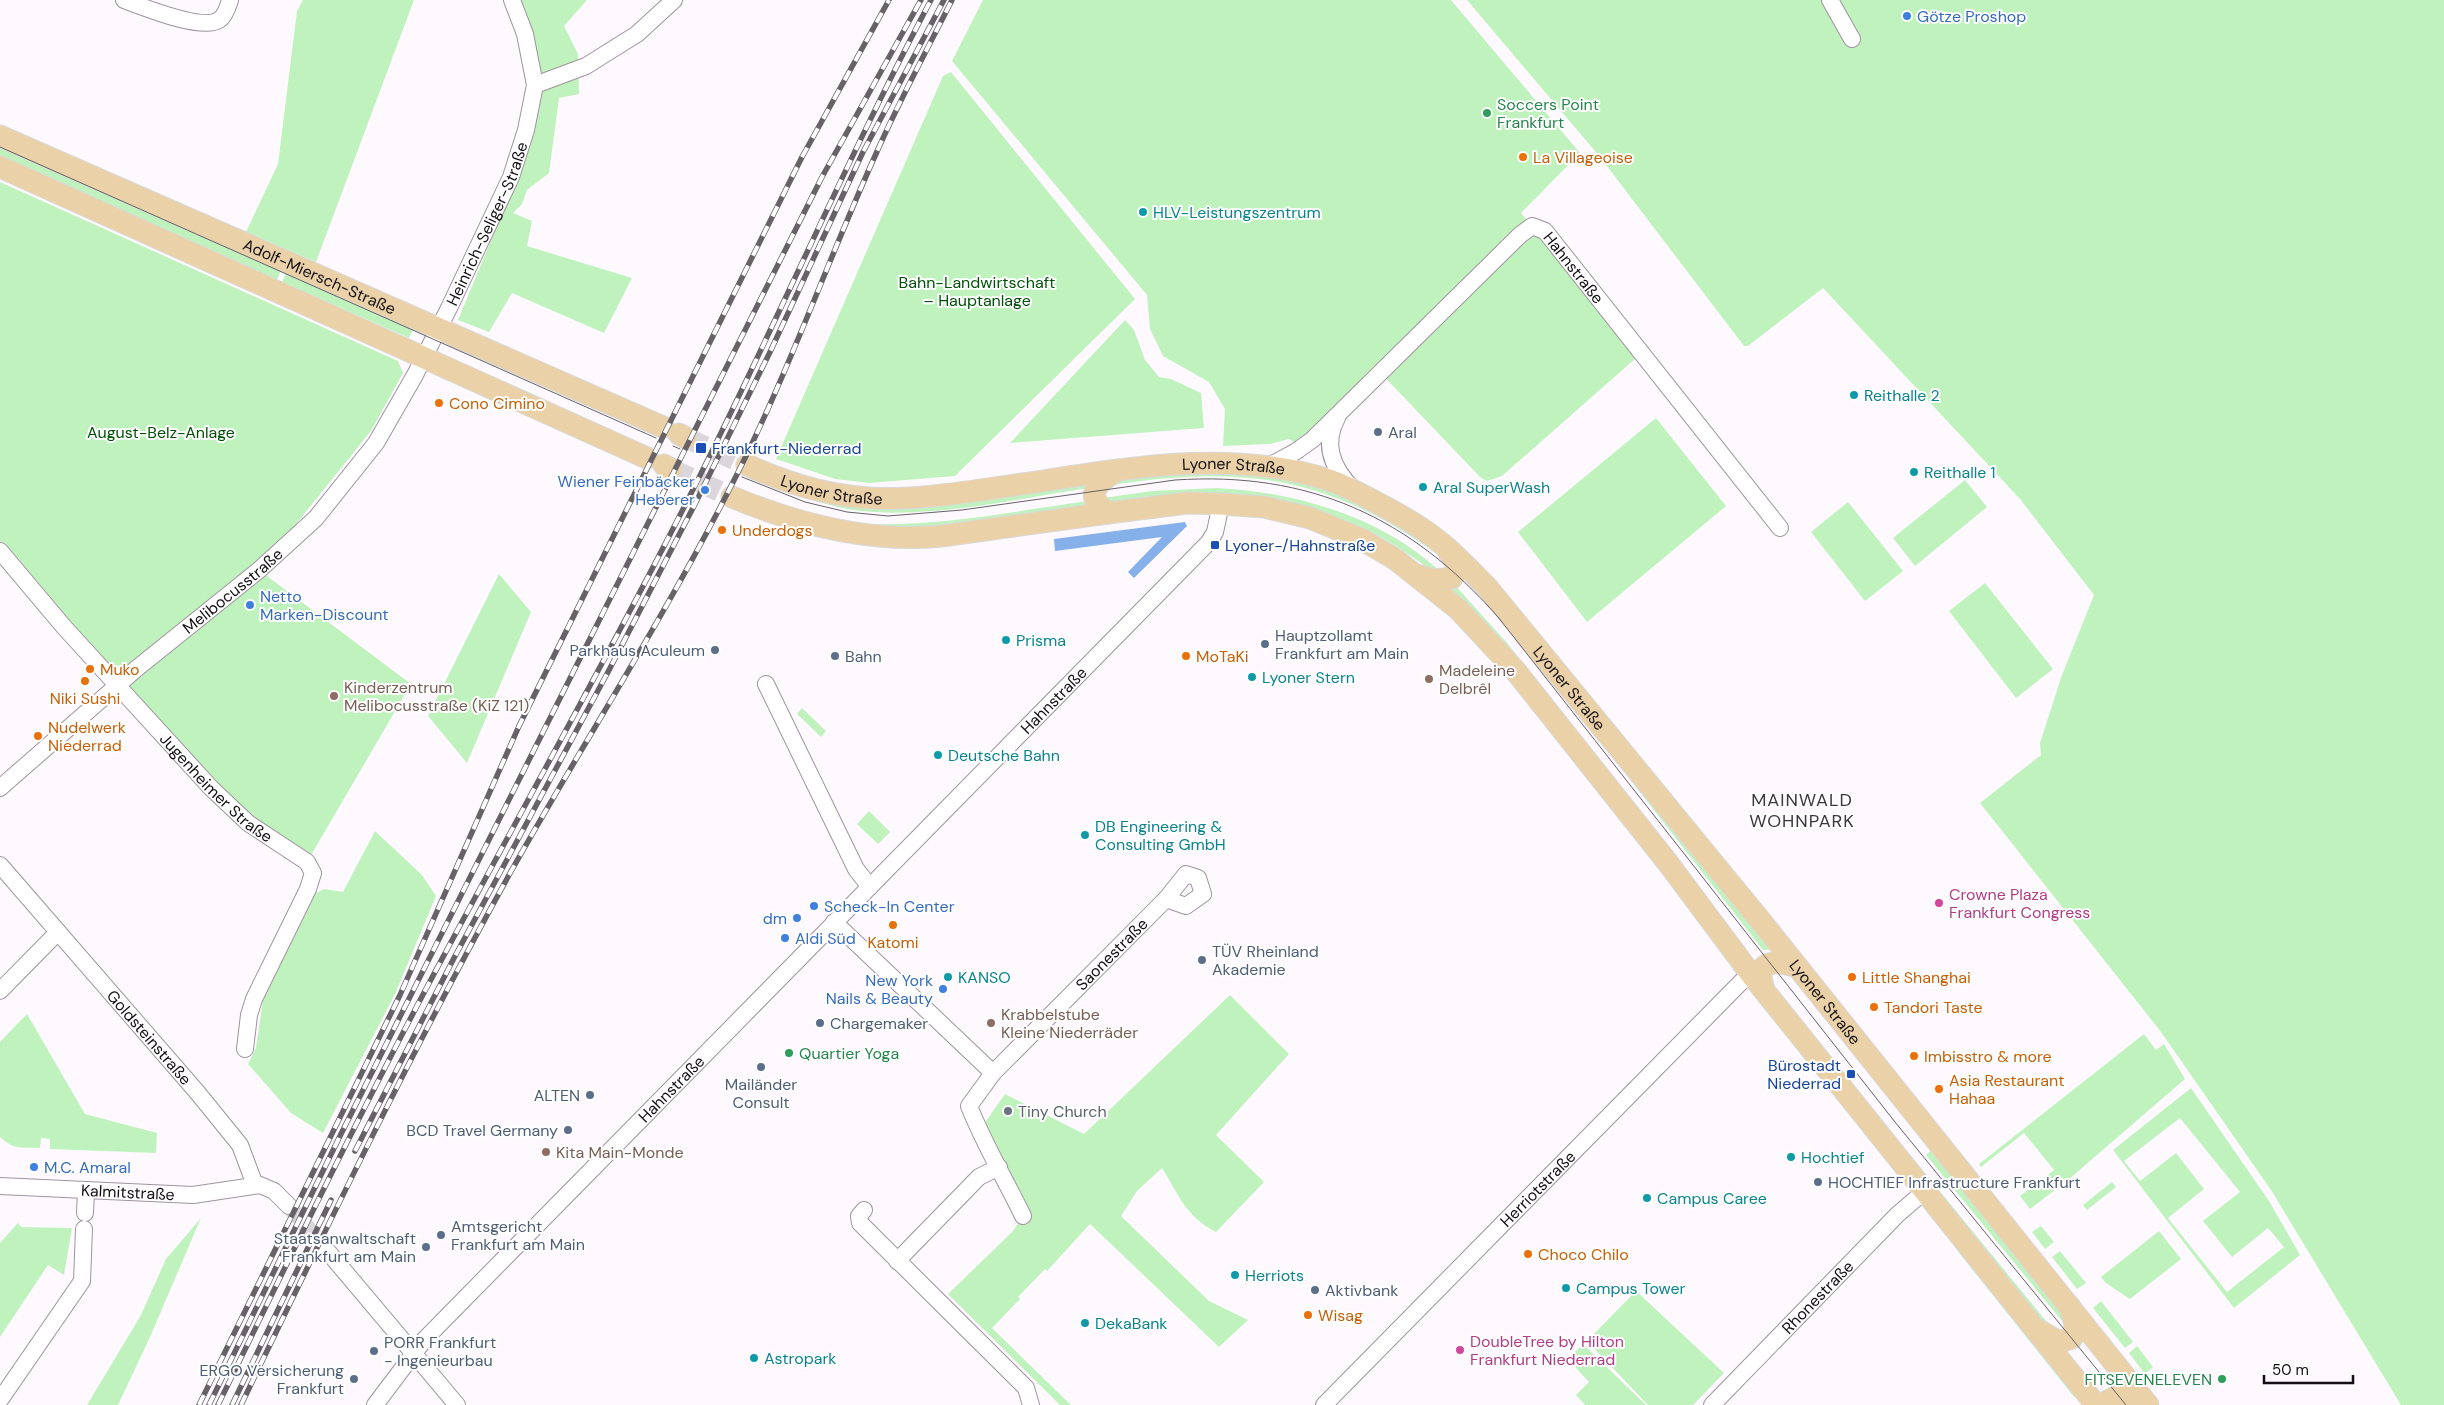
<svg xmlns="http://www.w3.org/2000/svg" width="2444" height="1405" viewBox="0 0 2444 1405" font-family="'DM Sans',sans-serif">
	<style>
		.green { fill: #c0f2be; fill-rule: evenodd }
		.water { fill: #86b0e9 }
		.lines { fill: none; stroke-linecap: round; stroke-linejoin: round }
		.minor-tunnel { stroke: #dbd6dc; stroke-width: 16; stroke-dasharray: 16 8; stroke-linecap: butt }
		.major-tunnel { stroke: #dbd6dc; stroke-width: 21; stroke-dasharray: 21 11; stroke-linecap: butt }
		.minor-casing { stroke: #9f93a0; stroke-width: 18 }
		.major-casing { stroke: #d9d9d9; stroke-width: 23 }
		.minor { stroke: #fff; stroke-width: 16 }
		.major { stroke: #ebd1a7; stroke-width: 21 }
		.tram { stroke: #666267; stroke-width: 1 }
		.rail-casing { stroke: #666267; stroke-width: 5.5 }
		.rail { stroke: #fff; stroke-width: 4; stroke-dasharray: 11; stroke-linecap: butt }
		.shop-dot { fill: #3f7fe0; stroke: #fff; stroke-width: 2 }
		.leisure-dot { fill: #2e9e5b; stroke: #fff; stroke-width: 2 }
		.food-dot { fill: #e8710a; stroke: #fff; stroke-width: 2 }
		.culture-dot { fill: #0f9aa8; stroke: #fff; stroke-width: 2 }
		.service-dot { fill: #5c6f8a; stroke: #fff; stroke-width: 2 }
		.transit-dot { fill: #1a4fb4; stroke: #fff; stroke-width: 2 }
		.education-dot { fill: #8d6e63; stroke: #fff; stroke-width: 2 }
		.hotel-dot { fill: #d1479c; stroke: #fff; stroke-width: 2 }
		.worship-dot { fill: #6b7280; stroke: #fff; stroke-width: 2 }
		.labels { text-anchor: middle; stroke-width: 4; stroke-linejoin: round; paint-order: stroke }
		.shop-label { font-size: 16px; fill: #366cbe; stroke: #fff; text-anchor: start }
		.leisure-label { font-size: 16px; fill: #27864d; stroke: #fff; text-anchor: start }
		.food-label { font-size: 16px; fill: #c56008; stroke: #fff; text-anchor: start }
		.culture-label { font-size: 16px; fill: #0d838f; stroke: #fff; text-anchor: start }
		.street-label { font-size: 16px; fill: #130f14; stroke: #fff }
		.park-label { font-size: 16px; fill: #005107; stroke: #fff }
		.service-label { font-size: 16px; fill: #4e5e75; stroke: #fff; text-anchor: start }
		.transit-label { font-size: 16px; fill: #164399; stroke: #fff; text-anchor: start }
		.education-label { font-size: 16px; fill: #785e54; stroke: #fff; text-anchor: start }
		.hotel-label { font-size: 16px; fill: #b23c85; stroke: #fff; text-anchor: start }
		.worship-label { font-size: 16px; fill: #5b616d; stroke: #fff; text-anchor: start }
		.neighbourhood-label { font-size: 18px; letter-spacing: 1px; fill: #403641; stroke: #fff }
	</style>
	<rect width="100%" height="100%" fill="#fef9ff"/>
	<g class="green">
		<polygon points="303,0 414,0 316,262 246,232 278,164 297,11"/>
		<polygon points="513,0 587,0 564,26 578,54 579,94 559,98 549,173 527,190 522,204 513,213 532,221 527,246 632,278 604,333 512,293 489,332 458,320 517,178 535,85"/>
		<polygon points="983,0 1451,0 1580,153 1521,213 1636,358 1502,476 1487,481 1481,478 1374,366 1314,428 1295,443 1289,439 1270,444 1223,446 1225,409 1209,382 1163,356 1150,329 1147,295 952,61"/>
		<polygon points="1467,0 2444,0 2444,1405 2401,1405 2271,1190 2161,1032 1980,803 2041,755 2040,743 2062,675 2094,595 2020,499 1823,288 1748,346 1744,346 1600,157"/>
		<polygon points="951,72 1135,299 955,476 869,483 835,479 776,459 943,76"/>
		<polygon points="0,145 281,270 277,280 0,157"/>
		<polygon points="0,182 398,361 403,373 371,431 259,570 411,684 307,862 211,788 117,685 0,541"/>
		<polygon points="286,273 413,329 409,338 282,282"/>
		<polygon points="1125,320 1134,330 1145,360 1159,377 1171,379 1201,393 1204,428 1010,443"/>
		<polygon points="1656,418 1726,506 1587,622 1518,532"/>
		<path d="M1232 472 1311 481 1400 522 1451 565C1338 477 1245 463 1106 486L1112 482 1162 475Z"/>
		<path d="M1101 478 1089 488C1014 499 929 520 853 510 833 507 813 500 794 494L815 496Z"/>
		<polygon points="1965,480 1987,507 1915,566 1893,538"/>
		<path d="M1217 488C1297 492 1383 517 1443 574L1435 573C1402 549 1370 526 1329 517L1113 505 1103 498 1152 491Z"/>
		<path d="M758 495C787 506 817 520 848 523 928 529 1008 512 1087 501L1092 509C1043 517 992 529 942 531 877 534 816 521 755 500Z"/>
		<polygon points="1848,502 1903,571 1865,601 1811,532"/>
		<polygon points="499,574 531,612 467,763 428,716"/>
		<polygon points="1453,583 1508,644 1622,788 1747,950 1742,953 1442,588"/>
		<polygon points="1985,583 2053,669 2016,698 1949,611"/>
		<polygon points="1525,645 1776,949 1763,950"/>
		<polygon points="802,708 826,731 821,737 797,714"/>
		<polygon points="869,811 890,832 878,844 857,824"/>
		<polygon points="375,831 422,875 436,896 395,994 323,1133 291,1113 248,1064 256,1048 263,1000 316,893 324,889 343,892"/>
		<path d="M1230 995 1289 1054 1216 1135 1264 1182 1216 1232C1185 1216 1179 1195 1162 1168L1137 1191 1121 1216 1209 1301 1248 1320 1219 1347 1090 1224 1047 1271 1045 1269 1018 1297 1020 1299 992 1328 1071 1405H1060L948 1294 1012 1232 1028 1210C1019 1181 997 1155 979 1131L1005 1094 1084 1134Z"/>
		<path d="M27 1014 85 1114 157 1133 156 1153 50 1149V1139L41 1138 40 1148C22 1147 15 1151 0 1137V1042Z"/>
		<polygon points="2144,1034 2156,1050 2164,1044 2185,1079 2068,1180 2030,1209 2020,1196 2054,1170 2024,1133 1981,1167 1979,1164"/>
		<path d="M2191 1088 2269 1201 2300 1255 2234 1308 2113 1150ZM2180 1118 2240 1192 2203 1221 2232 1257 2268 1228 2284 1247 2227 1292 2168 1218 2204 1189 2176 1153 2140 1181 2124 1161Z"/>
		<polygon points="1934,1148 2071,1320 2071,1332 1926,1155"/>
		<polygon points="1916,1162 2060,1338 2052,1334 1912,1166"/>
		<polygon points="2112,1182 2116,1187 2087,1210 2083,1205"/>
		<polygon points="201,1218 150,1337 118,1405 87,1405 141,1315 166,1259"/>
		<polygon points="18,1223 21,1227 72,1228 64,1275 48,1265 0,1337 0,1243"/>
		<polygon points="2041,1226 2054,1242 2045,1249 2032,1232"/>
		<polygon points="2159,1231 2181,1259 2130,1299 2106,1283 2101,1277"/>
		<polygon points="1959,1246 2078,1397 2074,1397 1956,1249"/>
		<polygon points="2060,1251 2086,1283 2077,1289 2052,1257"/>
		<polygon points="1636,1291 1724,1373 1693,1405 1648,1405 1587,1341"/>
		<polygon points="2101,1301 2133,1342 2125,1348 2093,1308"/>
		<polygon points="1583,1344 1646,1405 1585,1405 1576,1395 1589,1382 1568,1359"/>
		<polygon points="2137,1346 2153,1367 2145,1374 2129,1353"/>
	</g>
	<polygon class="water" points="1185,522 1187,526 1134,578 1128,572 1162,537 1055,551 1054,539"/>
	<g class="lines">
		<polyline class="minor-tunnel" points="289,1206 324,1247"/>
		<g class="major-tunnel">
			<polyline points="686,438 747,465"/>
			<polyline points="671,469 732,497"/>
		</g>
		<defs>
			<g id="minor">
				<path d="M124 0C143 7 202 31 219 20 225 16 228 7 230 0"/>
				<polyline points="1830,0 1852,39"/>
				<polyline points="535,85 586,66 637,34 674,0"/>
				<path d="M1337 418C1322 445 1333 469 1353 489"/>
				<path id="s1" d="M1267 467 1295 452 1312 440 1520 235 1532 226 1545 231 1780 528"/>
				<path id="s2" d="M0 551 64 627 211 788 248 823 307 862 313 873 308 889 254 999 249 1015 245 1049"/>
				<polyline points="766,684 856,869 870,887"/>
				<path id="s3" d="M0 788 136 669 259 570 316 518 376 443 415 375 449 308 511 177 526 130 535 85 525 34 512 0"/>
				<path id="s4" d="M0 865 197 1092 240 1145 255 1185"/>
				<polygon points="1186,874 1198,878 1203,894 1186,906 1166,899"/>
				<path d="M834 922 993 1073 969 1106C984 1144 1005 1179 1023 1216"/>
				<polyline points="0,991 58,932"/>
				<path id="s5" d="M993 1073 1166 899"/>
				<path id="s6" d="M0 1186 193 1195 260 1185 274 1191 289 1206"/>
				<polyline points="864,1210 859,1216 860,1223 1026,1388 1031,1405"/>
				<polyline points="85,1213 86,1191"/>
				<polyline points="324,1247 457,1405"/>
				<polyline points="897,1261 979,1177 999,1167"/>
				<polyline points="0,1400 82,1281 84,1229"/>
				<path id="s7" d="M375 1405 424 1340 1209 542 1215 532 1221 504"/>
				<path id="s8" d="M1324 1405 1750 973"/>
				<path id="s9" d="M1712 1405 1898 1214 1925 1191"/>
			</g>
			<g id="major">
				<path id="s10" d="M0 136 663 427"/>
				<polyline points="0,167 647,458"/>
				<polyline points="679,434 686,438"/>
				<polyline points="664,465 671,469"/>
				<path id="s11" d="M747 465C842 509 901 502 1001 487 1109 472 1225 445 1332 481 1351 488 1368 498 1385 507 1406 518 1427 531 1445 546 1460 559 1473 573 1487 587L1760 920 2148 1405"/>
				<path d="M732 497C799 525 870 543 942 536L1108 513 1187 503 1221 504 1264 507 1310 518 1363 540 1395 559 1458 609 1514 669 1668 863 1750 973 2096 1405"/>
				<path d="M1108 513C1083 496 1097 482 1117 471"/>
				<path d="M1417 575 1435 580 1452 578C1460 568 1455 560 1448 551"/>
				<path d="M1763 987 1760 973C1766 958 1785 963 1797 967"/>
				<path d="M2040 1331 2059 1342 2072 1338C2078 1328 2073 1317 2070 1307"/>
				<path d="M2102 1405C2119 1392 2129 1393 2147 1404"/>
			</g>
		</defs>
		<use href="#minor" class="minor-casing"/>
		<use href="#major" class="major-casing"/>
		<use href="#minor" class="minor"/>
		<use href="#major" class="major"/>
		<g class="tram">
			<polyline points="0,147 656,438"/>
			<polyline points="673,446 680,449"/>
			<path d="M742 477 805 502 847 512 888 516 962 510 1175 480C1309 471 1410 517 1498 617L1895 1122 2126 1405"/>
		</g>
		<defs>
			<g id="rail">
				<polyline points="355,1151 454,958 608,672 694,506 770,352 863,152 944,0"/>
				<polyline points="199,1405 400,995 519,726 802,157 889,0"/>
				<polyline points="209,1405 339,1138 822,177 921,0"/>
				<path d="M218 1405C286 1265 354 1125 427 987 510 831 597 677 678 519 766 348 841 170 931 0"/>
				<polyline points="232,1405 331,1200"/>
				<path d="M241 1405C327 1226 413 1049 509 875 581 746 662 622 729 490 785 382 825 267 875 156 898 103 926 52 952 0"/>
			</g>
		</defs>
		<use href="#rail" class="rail-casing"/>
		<use href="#rail" class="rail"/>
	</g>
	<g class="shop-dot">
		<circle cx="1907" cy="16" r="5"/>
		<circle cx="705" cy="490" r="5"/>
		<circle cx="250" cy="605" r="5"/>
		<circle cx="814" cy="906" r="5"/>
		<circle cx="797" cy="918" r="5"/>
		<circle cx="785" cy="938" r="5"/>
		<circle cx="943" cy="989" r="5"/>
		<circle cx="34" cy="1167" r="5"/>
	</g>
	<g class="leisure-dot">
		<circle cx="1487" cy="113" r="5"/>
		<circle cx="789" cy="1053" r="5"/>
		<circle cx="2222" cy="1379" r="5"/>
	</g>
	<g class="food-dot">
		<circle cx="1523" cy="157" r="5"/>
		<circle cx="439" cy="403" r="5"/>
		<circle cx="722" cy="530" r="5"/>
		<circle cx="1186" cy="656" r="5"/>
		<circle cx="90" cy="669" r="5"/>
		<circle cx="85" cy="681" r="5"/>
		<circle cx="38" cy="736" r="5"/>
		<circle cx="893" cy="925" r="5"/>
		<circle cx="1852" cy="977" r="5"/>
		<circle cx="1874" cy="1007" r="5"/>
		<circle cx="1914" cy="1056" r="5"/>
		<circle cx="1939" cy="1089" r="5"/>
		<circle cx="1528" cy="1254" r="5"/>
		<circle cx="1308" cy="1315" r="5"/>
	</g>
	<g class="culture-dot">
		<circle cx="1143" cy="212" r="5"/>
		<circle cx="1854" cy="395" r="5"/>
		<circle cx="1914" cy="472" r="5"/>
		<circle cx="1423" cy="487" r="5"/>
		<circle cx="1006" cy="640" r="5"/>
		<circle cx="1252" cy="677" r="5"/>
		<circle cx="938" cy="755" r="5"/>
		<circle cx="1085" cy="835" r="5"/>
		<circle cx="948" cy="977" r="5"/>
		<circle cx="1791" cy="1157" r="5"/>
		<circle cx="1647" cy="1198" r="5"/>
		<circle cx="1235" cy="1275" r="5"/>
		<circle cx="1566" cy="1288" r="5"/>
		<circle cx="1085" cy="1323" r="5"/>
		<circle cx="754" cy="1358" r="5"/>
	</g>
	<g class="service-dot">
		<circle cx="1378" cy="432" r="5"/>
		<circle cx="1265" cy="644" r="5"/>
		<circle cx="715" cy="650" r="5"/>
		<circle cx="835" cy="656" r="5"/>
		<circle cx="1202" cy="960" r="5"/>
		<circle cx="820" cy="1023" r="5"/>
		<circle cx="761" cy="1067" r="5"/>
		<circle cx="590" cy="1095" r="5"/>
		<circle cx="568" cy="1130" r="5"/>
		<circle cx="1818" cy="1182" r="5"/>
		<circle cx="441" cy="1235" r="5"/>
		<circle cx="426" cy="1247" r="5"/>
		<circle cx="1315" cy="1290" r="5"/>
		<circle cx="374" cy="1351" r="5"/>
		<circle cx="354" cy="1379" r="5"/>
	</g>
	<g class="transit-dot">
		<rect x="695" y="442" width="12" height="12" rx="2.5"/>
		<rect x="1210" y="540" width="10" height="10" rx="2.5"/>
		<rect x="1846" y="1069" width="10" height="10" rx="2.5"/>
	</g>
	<g class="education-dot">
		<circle cx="1429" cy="679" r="5"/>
		<circle cx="334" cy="696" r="5"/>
		<circle cx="991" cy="1023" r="5"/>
		<circle cx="546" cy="1152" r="5"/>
	</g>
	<g class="hotel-dot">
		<circle cx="1939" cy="903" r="5"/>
		<circle cx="1460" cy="1350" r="5"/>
	</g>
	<circle class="worship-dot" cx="1008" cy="1111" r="5"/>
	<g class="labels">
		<g class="shop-label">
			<text x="1917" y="22">Götze Proshop</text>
			<text x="695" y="487" text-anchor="end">Wiener Feinbäcker<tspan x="695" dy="18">Heberer</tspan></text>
			<text x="260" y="602">Netto<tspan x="260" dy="18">Marken-Discount</tspan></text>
			<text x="824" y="912">Scheck-In Center</text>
			<text x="787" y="924" text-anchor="end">dm</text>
			<text x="795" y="944">Aldi Süd</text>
			<text x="933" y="986" text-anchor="end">New York<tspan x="933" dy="18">Nails &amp; Beauty</tspan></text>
			<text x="44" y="1173">M.C. Amaral</text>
		</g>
		<g class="leisure-label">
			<text x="1497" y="110">Soccers Point<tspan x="1497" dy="18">Frankfurt</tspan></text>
			<text x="799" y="1059">Quartier Yoga</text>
			<text x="2212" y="1385" text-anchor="end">FITSEVENELEVEN</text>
		</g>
		<g class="food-label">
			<text x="1533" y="163">La Villageoise</text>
			<text x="449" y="409">Cono Cimino</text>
			<text x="732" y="536">Underdogs</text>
			<text x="1196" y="662">MoTaKi</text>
			<text x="100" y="675">Muko</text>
			<text x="85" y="704" text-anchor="middle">Niki Sushi</text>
			<text x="48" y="733">Nudelwerk<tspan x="48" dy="18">Niederrad</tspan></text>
			<text x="893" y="948" text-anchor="middle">Katomi</text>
			<text x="1862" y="983">Little Shanghai</text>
			<text x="1884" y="1013">Tandori Taste</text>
			<text x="1924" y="1062">Imbisstro &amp; more</text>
			<text x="1949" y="1086">Asia Restaurant<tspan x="1949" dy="18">Hahaa</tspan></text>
			<text x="1538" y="1260">Choco Chilo</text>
			<text x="1318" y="1321">Wisag</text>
		</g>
		<g class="culture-label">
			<text x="1153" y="218">HLV-Leistungszentrum</text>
			<text x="1864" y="401">Reithalle 2</text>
			<text x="1924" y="478">Reithalle 1</text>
			<text x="1433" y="493">Aral SuperWash</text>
			<text x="1016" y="646">Prisma</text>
			<text x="1262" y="683">Lyoner Stern</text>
			<text x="948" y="761">Deutsche Bahn</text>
			<text x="1095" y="832">DB Engineering &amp;<tspan x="1095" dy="18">Consulting GmbH</tspan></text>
			<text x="958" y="983">KANSO</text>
			<text x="1801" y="1163">Hochtief</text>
			<text x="1657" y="1204">Campus Caree</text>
			<text x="1245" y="1281">Herriots</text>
			<text x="1576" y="1294">Campus Tower</text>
			<text x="1095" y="1329">DekaBank</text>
			<text x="764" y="1364">Astropark</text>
		</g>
		<g class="street-label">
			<text dy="6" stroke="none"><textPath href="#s3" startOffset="758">Heinrich-Seliger-Straße</textPath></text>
			<text dy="6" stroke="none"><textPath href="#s1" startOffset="420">Hahnstraße</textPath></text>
			<text dy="6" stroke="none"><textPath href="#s10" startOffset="349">Adolf-Miersch-Straße</textPath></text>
			<text dy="6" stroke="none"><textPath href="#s11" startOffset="494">Lyoner Straße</textPath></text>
			<text dy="6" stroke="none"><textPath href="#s11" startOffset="89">Lyoner Straße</textPath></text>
			<text dy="6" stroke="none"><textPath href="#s3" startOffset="305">Melibocusstraße</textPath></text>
			<text dy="6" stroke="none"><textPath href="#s11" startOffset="914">Lyoner Straße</textPath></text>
			<text dy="6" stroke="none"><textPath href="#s7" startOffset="979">Hahnstraße</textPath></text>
			<text dy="6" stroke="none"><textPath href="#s2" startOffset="321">Jugenheimer Straße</textPath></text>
			<text dy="6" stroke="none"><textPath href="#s5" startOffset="168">Saonestraße</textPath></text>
			<text dy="6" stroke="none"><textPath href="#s11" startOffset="1319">Lyoner Straße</textPath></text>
			<text dy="6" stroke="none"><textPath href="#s4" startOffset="228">Goldsteinstraße</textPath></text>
			<text dy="6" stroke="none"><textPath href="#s7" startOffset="434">Hahnstraße</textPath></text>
			<text dy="6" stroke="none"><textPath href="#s8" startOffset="304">Herriotstraße</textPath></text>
			<text dy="6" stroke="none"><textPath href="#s6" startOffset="128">Kalmitstraße</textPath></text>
			<text dy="6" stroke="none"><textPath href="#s9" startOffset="151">Rhonestraße</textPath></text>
		</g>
		<g class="park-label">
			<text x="977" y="288">Bahn-Landwirtschaft<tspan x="977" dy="18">– Hauptanlage</tspan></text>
			<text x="161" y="438">August-Belz-Anlage</text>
		</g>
		<g class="service-label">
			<text x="1388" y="438">Aral</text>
			<text x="1275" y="641">Hauptzollamt<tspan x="1275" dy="18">Frankfurt am Main</tspan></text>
			<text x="705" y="656" text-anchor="end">Parkhaus Aculeum</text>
			<text x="845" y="662">Bahn</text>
			<text x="1212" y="957">TÜV Rheinland<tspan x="1212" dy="18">Akademie</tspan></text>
			<text x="830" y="1029">Chargemaker</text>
			<text x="761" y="1090" text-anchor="middle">Mailänder<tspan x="761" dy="18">Consult</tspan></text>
			<text x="580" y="1101" text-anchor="end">ALTEN</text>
			<text x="558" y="1136" text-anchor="end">BCD Travel Germany</text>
			<text x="1828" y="1188">HOCHTIEF Infrastructure Frankfurt</text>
			<text x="451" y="1232">Amtsgericht<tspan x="451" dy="18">Frankfurt am Main</tspan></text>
			<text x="416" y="1244" text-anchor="end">Staatsanwaltschaft<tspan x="416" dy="18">Frankfurt am Main</tspan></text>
			<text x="1325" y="1296">Aktivbank</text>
			<text x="384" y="1348">PORR Frankfurt<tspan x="384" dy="18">- Ingenieurbau</tspan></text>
			<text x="344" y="1376" text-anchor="end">ERGO Versicherung<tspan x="344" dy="18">Frankfurt</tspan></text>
		</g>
		<g class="transit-label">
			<text x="712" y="454">Frankfurt-Niederrad</text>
			<text x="1225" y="551">Lyoner-/Hahnstraße</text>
			<text x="1841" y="1071" text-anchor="end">Bürostadt<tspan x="1841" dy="18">Niederrad</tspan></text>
		</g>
		<g class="education-label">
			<text x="1439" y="676">Madeleine<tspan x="1439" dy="18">Delbrêl</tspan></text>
			<text x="344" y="693">Kinderzentrum<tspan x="344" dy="18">Melibocusstraße (KiZ 121)</tspan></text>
			<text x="1001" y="1020">Krabbelstube<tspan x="1001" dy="18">Kleine Niederräder</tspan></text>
			<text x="556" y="1158">Kita Main-Monde</text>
		</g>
		<g class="hotel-label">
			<text x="1949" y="900">Crowne Plaza<tspan x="1949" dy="18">Frankfurt Congress</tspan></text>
			<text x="1470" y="1347">DoubleTree by Hilton<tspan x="1470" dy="18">Frankfurt Niederrad</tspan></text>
		</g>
		<g class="worship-label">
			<text x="1018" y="1117">Tiny Church</text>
		</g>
		<g class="neighbourhood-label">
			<text x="1802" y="806">MAINWALD<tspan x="1802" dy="21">WOHNPARK</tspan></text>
		</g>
	</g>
	<path d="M2264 1375v8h89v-8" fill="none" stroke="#130f14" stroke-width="2.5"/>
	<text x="2272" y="1375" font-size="15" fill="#130f14" stroke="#ffffff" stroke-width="4" paint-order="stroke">50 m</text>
</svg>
